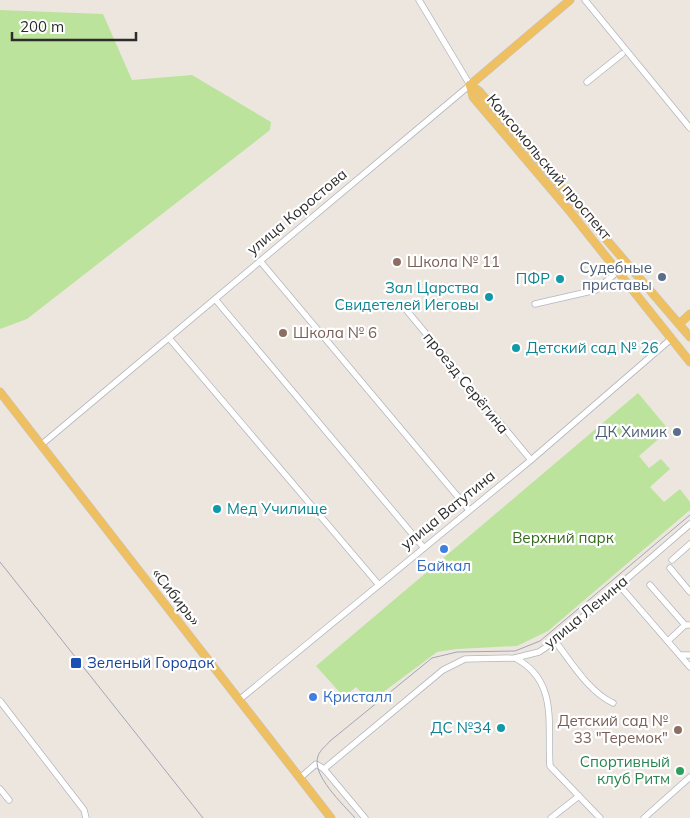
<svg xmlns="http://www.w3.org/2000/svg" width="690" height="818" viewBox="0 0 690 818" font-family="Mulish,sans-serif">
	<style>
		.green { fill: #bce39c }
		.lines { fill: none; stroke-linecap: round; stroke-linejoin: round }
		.minor-casing { stroke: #b2b6bf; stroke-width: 7 }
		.major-casing { stroke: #c4c4c4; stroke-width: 9 }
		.minor { stroke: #fff; stroke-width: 5.5 }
		.major { stroke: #efc062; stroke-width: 8 }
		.tram { stroke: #a1a6b6; stroke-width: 1 }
		.rail { stroke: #a1a6b6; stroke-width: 1 }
		.education-dot { fill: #8d6e63; stroke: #fff; stroke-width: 2 }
		.service-dot { fill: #5c6f8a; stroke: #fff; stroke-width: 2 }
		.culture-dot { fill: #0f9aa8; stroke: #fff; stroke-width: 2 }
		.shop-dot { fill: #3f7fe0; stroke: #fff; stroke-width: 2 }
		.transit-dot { fill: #1a4fb4; stroke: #fff; stroke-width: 2 }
		.leisure-dot { fill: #2e9e5b; stroke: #fff; stroke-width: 2 }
		.labels { text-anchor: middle; stroke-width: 4.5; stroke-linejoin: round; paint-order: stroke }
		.street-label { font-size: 15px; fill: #2c2c2c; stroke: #fff }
		.education-label { font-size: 15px; fill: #785e54; stroke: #fff; text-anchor: start }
		.service-label { font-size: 15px; fill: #4e5e75; stroke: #fff; text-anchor: end }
		.culture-label { font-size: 15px; fill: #0d838f; stroke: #fff; text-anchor: end }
		.park-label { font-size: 15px; fill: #34691c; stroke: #fff }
		.shop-label { font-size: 15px; fill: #366cbe; stroke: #fff }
		.transit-label { font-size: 15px; fill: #164399; stroke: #fff; text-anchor: start }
		.leisure-label { font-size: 15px; fill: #27864d; stroke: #fff; text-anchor: end }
	</style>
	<rect width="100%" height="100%" fill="#ede6df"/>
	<g class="green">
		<polygon points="0,10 103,14 132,80 192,75 271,122 270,130 27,319 0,329"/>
		<polygon points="638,393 669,430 639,456 649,468 661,459 670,469 650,487 664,502 680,489 690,502 690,510 548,631 517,646 457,649 437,652 370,702 356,687 344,697 316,666"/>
	</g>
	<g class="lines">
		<defs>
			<g id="minor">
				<polyline points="585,0 690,128"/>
				<polyline points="587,82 622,54"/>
				<polyline points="260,261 469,510"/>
				<polyline points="215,299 424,548"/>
				<polyline points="535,304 596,290 617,272"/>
				<polyline points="403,306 531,460"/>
				<polyline points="169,338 379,585"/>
				<polyline points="41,445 470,85 419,0"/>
				<polyline points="672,560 690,544"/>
				<polyline points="670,568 690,592"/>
				<polyline points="619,585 690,667"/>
				<polyline points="650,585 685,625"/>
				<path d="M555 641C571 662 589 692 613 703"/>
				<polyline points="668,641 685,625 690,625"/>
				<polyline points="680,655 690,655"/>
				<path d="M515 658C559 681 547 725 550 766L600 818"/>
				<polyline points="239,700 531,460 671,339"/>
				<polyline points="0,701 84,810 86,818"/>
				<polyline points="324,769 443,670 465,659 515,658 539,652 555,641 690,524"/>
				<polyline points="300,778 316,764 324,769 365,818"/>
				<polyline points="0,789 9,800"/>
				<polyline points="551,818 579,796"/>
				<polyline points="644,818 690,777"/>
			</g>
			<g id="major">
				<polyline points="470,85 473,97 568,209 690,362"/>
				<polyline points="470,85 479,91 690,337"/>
				<polyline points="470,85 570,0"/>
				<polyline points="679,324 690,314"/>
				<polyline points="0,392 331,818"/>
			</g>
		</defs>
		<use href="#minor" class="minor-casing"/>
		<use href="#major" class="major-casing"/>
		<use href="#minor" class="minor"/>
		<use href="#major" class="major"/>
		<path class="tram" d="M355 818C343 804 311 775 318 756 320 750 326 746 330 741L432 658 457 652 515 651 540 641 690 515"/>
		<polyline class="rail" points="0,562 203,818"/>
	</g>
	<g class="education-dot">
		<circle cx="397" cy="262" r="5"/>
		<circle cx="283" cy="333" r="5"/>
		<circle cx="678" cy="730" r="5"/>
	</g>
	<g class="service-dot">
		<circle cx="662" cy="277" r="5"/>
		<circle cx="677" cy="432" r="5"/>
	</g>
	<g class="culture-dot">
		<circle cx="560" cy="279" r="5"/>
		<circle cx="489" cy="297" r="5"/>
		<circle cx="516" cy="348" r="5"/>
		<circle cx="217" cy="509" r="5"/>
		<circle cx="501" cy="728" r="5"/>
	</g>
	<g class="shop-dot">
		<circle cx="444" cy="549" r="5"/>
		<circle cx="313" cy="697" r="5"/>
	</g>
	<rect class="transit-dot" x="70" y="657" width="12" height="12" rx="2.5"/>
	<circle class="leisure-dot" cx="680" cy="771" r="5"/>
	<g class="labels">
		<g class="street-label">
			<text transform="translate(549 167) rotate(50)" y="5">Комсомольский проспект</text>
			<text transform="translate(297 212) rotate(-40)" y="5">улица Коростова</text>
			<text transform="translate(466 383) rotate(51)" y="5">проезд Серёгина</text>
			<text transform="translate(448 510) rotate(-39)" y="5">улица Ватутина</text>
			<text transform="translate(176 597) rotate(52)" y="5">«Сибирь»</text>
			<text transform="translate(586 612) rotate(-40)" y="5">улица Ленина</text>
		</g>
		<g class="education-label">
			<text x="407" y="267">Школа № 11</text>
			<text x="293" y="338">Школа № 6</text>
			<text x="668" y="726" text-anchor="end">Детский сад №<tspan x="668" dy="17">33 "Теремок"</tspan></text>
		</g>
		<g class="service-label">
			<text x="652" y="273">Судебные<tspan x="652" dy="17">приставы</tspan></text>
			<text x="667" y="437">ДК Химик</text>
		</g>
		<g class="culture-label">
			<text x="550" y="284">ПФР</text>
			<text x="479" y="293">Зал Царства<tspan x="479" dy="17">Свидетелей Иеговы</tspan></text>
			<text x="526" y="353" text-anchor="start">Детский сад № 26</text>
			<text x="227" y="514" text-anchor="start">Мед Училище</text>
			<text x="491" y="733">ДС №34</text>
		</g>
		<g class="park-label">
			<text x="563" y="543">Верхний парк</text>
		</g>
		<g class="shop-label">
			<text x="444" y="571">Байкал</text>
			<text x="323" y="702" text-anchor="start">Кристалл</text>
		</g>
		<g class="transit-label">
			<text x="87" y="668">Зеленый Городок</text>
		</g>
		<g class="leisure-label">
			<text x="670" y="767">Спортивный<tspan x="670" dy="17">клуб Ритм</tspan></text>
		</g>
	</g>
	<path d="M12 32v8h124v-8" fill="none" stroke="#2c2c2c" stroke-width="2.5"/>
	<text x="20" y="32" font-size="15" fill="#2c2c2c" stroke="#ffffff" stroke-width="4" paint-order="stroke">200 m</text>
</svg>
